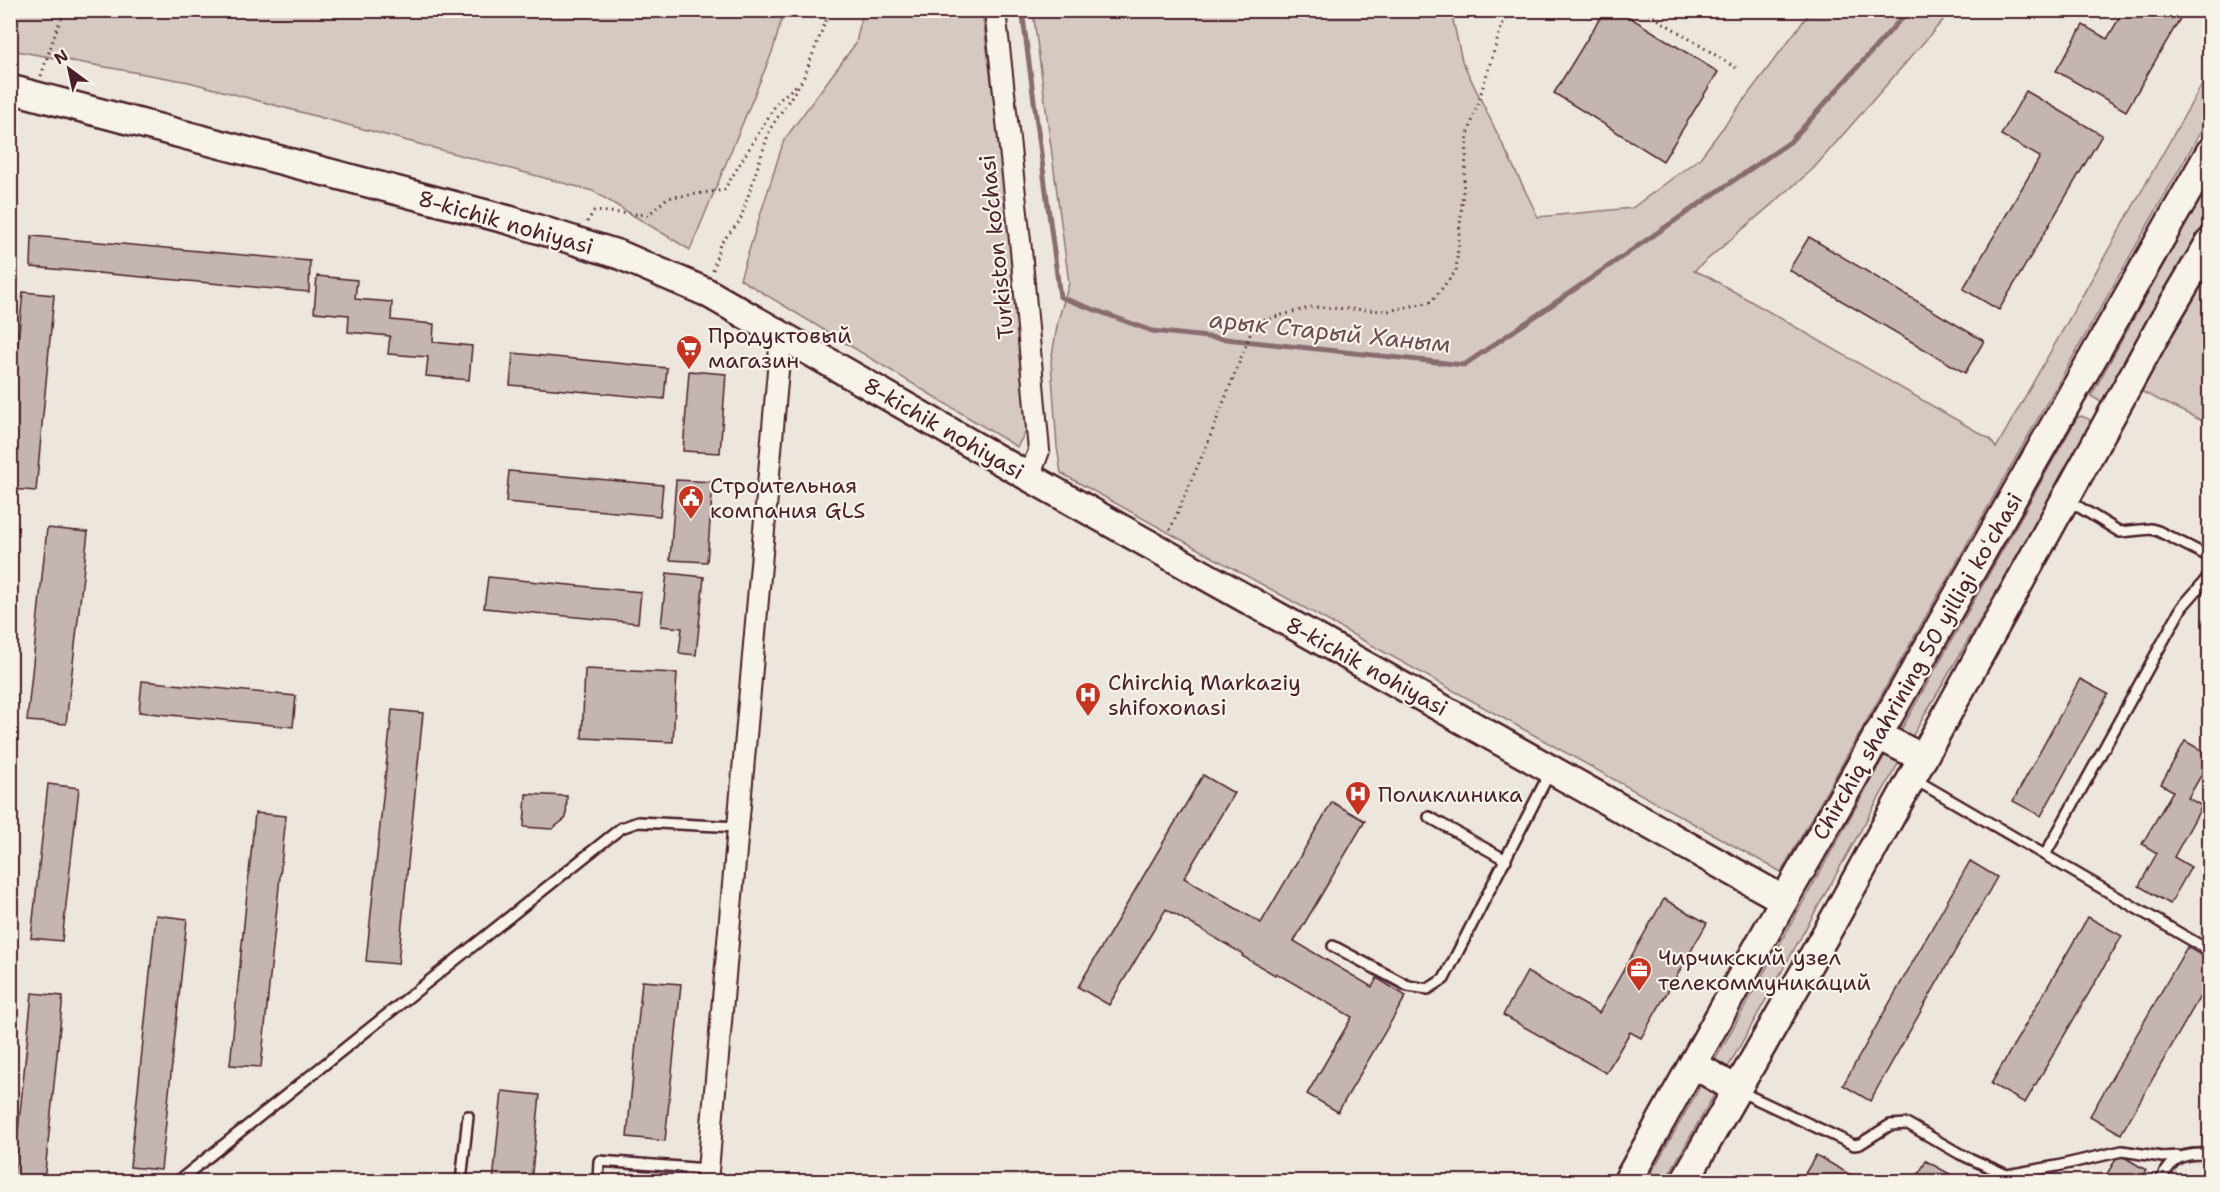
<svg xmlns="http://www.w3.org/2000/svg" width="2220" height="1192" viewBox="0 0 2220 1192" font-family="'Shantell Sans',sans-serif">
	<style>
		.green { fill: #d5c9c2; stroke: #907476; stroke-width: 1.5 }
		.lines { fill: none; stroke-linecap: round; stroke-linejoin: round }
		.stream { stroke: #896c6f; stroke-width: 5 }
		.building { fill: #c4b5b0; stroke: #4a1f2b; stroke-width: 1.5 }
		.lane-casing { stroke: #4a1f2b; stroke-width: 14 }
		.street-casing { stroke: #4a1f2b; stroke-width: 24 }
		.secondary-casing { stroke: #4a1f2b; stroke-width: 32 }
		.path { stroke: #4a1f2b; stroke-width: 3; stroke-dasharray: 1.5 4.5; stroke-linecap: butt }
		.lane { stroke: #f7f3e8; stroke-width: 9 }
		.street { stroke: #f7f3e8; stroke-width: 20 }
		.secondary { stroke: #f7f3e8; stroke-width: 27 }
		.labels { text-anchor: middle; stroke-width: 4.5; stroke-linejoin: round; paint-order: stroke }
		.street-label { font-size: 22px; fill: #4a1f2b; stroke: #f7f3e8 }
		.poi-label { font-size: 22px; fill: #4a1f2b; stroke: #f7f3e8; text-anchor: start }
		.water-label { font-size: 24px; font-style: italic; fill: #6f4c53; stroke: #f7f3e8 }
	</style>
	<rect width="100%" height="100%" fill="#ece6dd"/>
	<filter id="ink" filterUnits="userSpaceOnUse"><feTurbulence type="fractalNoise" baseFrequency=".0167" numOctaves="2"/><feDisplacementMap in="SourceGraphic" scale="12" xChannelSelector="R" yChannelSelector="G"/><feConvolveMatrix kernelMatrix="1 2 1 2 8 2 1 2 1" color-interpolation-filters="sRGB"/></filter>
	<g filter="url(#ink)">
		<g class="green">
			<polygon points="10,11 11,10 784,11 773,50 690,250 593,191 189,82 11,50"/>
			<polygon points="863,11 982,11 1006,196 1026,431 1017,447 740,279 784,140 856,43"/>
			<polygon points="1033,11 1451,11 1462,61 1538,217 1632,208 1700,158 1811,11 1951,11 1813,169 1694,271 1707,276 1990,439 1996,448 2209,72 2209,117 1781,872 1061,473 1057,447 1051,361 1058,321 1069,283"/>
			<polygon points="2209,182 2209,217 2106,405 2091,396"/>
			<polygon points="2209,271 2209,424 2140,391"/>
			<polygon points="2081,416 2089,419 2092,427 1912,737 1901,730 2077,418"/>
			<polygon points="1885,755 1899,762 1727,1069 1714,1062"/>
			<polygon points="1701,1085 1712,1089 1715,1093 1665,1181 1646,1182"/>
		</g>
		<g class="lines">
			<polyline class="stream" points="1022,10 1060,297 1152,331 1464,365 1790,142 1909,10"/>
		</g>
		<g class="building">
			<polygon points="1605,10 1618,10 1718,72 1663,161 1554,93"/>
			<polygon points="2124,10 2185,10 2126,111 2056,71 2083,25 2107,39"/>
			<polygon points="2026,91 2102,135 1999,310 1963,289 2040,157 2001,135"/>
			<polygon points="32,236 310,261 309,292 31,267"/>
			<polygon points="1809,237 1984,341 1965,373 1789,270"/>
			<polygon points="317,276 357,280 355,299 392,302 391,320 434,324 433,342 472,346 469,380 426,376 428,357 388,354 390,336 348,332 349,315 314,312"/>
			<polygon points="23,292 54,295 36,491 10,489 10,424"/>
			<polygon points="513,353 667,368 664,399 510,385"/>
			<polygon points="689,371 726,374 720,453 683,451"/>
			<polygon points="509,471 663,485 660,516 506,502"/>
			<polygon points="676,480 713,482 707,562 670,560"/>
			<polygon points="47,528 88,532 66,724 27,721"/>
			<polygon points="667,573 704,577 696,655 679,653 682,628 661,626"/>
			<polygon points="488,577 641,592 638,623 484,608"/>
			<polygon points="585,669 677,673 673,742 582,738"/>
			<polygon points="2080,679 2108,694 2041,816 2013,801"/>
			<polygon points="142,681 296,696 293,727 139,712"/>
			<polygon points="392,710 423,713 398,964 366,961"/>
			<polygon points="2185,741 2210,755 2210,760 2188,798 2202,806 2174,857 2191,867 2170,904 2139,886 2157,853 2142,844 2173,791 2161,784"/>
			<polygon points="1203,775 1234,793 1184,878 1261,923 1332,802 1365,821 1294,941 1372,987 1377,978 1406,996 1338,1112 1307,1094 1352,1017 1276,973 1275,975 1242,956 1243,954 1166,909 1109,1005 1078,987"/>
			<polygon points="48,784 79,788 62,941 31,938"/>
			<polygon points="526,794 567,796 566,818 552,829 524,827"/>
			<polygon points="255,813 286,816 261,1067 230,1065"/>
			<polygon points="1970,861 1997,877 1870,1101 1843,1085"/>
			<polygon points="1664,899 1707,923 1641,1038 1630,1032 1606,1073 1503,1015 1527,972 1599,1013"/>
			<polygon points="156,915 187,919 161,1170 130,1167"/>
			<polygon points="2088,917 2122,936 2025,1103 1991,1084"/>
			<polygon points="2187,947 2210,960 2210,979 2121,1134 2090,1116"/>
			<polygon points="642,981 681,984 665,1141 627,1137"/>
			<polygon points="32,993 63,996 44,1182 13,1182"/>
			<polygon points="502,1091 540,1095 531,1182 493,1182"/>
			<polygon points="2119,1154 2146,1170 2139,1182 2102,1182"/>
			<polygon points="1816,1155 1851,1175 1848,1182 1800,1182"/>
			<polygon points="1926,1161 1961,1180 1960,1182 1914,1182"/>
		</g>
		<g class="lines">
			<defs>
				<g id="lane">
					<polyline points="2066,499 2120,532 2151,529 2158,531 2210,557"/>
					<polyline points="1914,779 2210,951"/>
					<polyline points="1429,817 1506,860"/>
					<polyline points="2045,855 2182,607 2210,575"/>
					<polyline points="1333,946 1408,986 1428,989 1444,979 1550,772"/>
					<polyline points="1739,1091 1854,1145 1860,1144 1890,1125 1908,1124 1960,1154 2007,1175 2057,1166 2122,1151 2162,1157 2178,1156"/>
					<polyline points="177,1182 621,828 638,822 738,827"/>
					<polyline points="461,1182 468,1116"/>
					<polyline points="598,1182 599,1161 708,1169"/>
					<path d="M2159 1182C2174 1156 2181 1153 2210 1154"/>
				</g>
				<g id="street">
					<polyline points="995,10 1021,250 1039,451 1029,477"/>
					<polyline points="707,1182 781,336"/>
				</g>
				<g id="secondary">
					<polyline points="10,89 509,220 620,255 706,292 1029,477 1784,900"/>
					<polyline points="1877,735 1923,758"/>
					<polyline points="1693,1064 1737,1090"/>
					<polyline points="1627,1182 1784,900 2210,152"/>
					<polyline points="1684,1182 1831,925 2161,325 2210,242"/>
				</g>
			</defs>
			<use href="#lane" class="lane-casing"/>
			<use href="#street" class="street-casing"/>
			<use href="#secondary" class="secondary-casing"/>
			<g class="path">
				<polyline points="1643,10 1738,69"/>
				<polyline points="41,76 57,28 66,10"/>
				<polyline points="587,222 594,211 648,215 667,198 724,190 778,101 799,83"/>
				<polyline points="713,270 720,244 740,221 770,129 803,79 830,10"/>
				<polyline points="1170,530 1208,442 1255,322 1313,307 1388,311 1431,302 1456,271 1468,135 1502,25 1511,10"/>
			</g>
			<use href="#lane" class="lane"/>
			<use href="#street" class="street"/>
			<use href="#secondary" class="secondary"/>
		</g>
	</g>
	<defs>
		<symbol id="supermarket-pin" viewBox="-11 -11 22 30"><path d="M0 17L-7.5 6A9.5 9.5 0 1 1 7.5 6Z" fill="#c8321e" stroke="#f7f3e8"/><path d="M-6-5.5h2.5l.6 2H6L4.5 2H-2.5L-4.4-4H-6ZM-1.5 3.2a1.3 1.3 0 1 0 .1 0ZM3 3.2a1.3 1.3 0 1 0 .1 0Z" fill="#fff"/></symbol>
		<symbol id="civic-pin" viewBox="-11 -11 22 30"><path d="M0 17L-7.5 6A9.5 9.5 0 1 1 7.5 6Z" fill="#c8321e" stroke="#f7f3e8"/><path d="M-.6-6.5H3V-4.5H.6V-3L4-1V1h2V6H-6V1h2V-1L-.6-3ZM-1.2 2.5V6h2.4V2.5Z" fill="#fff"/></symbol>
		<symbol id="hospital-pin" viewBox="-11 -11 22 30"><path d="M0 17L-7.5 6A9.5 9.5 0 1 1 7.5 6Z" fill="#c8321e" stroke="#f7f3e8"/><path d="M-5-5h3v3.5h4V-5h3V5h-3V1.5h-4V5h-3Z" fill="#fff"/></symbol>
		<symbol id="office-pin" viewBox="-11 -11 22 30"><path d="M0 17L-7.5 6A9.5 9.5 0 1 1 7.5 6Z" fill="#c8321e" stroke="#f7f3e8"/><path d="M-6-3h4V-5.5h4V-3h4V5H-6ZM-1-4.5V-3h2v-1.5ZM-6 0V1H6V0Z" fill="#fff"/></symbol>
	</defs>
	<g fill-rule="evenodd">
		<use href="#supermarket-pin" x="674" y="333" width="30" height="40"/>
		<use href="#civic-pin" x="676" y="483" width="30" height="40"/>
		<use href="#hospital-pin" x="1073" y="680" width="30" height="40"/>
		<use href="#hospital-pin" x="1343" y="779" width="30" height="40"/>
		<use href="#office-pin" x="1624" y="955" width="30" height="40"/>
	</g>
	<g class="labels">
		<g class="street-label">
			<text transform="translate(506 222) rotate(16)" y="8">8-kichik nohiyasi</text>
			<text transform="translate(996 247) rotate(-96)" y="8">Turkiston ko‘chasi</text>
			<text transform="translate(944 428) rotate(30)" y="8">8-kichik nohiyasi</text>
			<text transform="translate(1367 666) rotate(29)" y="8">8-kichik nohiyasi</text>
			<text transform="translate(1917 666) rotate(-60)" y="8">Chirchiq shahrining 50 yilligi koʻchasi</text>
		</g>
		<g class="poi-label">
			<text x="708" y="343">Продуктовый<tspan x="708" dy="25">магазин</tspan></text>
			<text x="710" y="493">Строительная<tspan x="710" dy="25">компания GLS</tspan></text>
			<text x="1108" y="690">Chirchiq Markaziy<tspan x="1108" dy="25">shifoxonasi</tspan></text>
			<text x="1378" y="802">Поликлиника</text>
			<text x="1658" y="965">Чирчикский узел<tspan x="1658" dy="25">телекоммуникаций</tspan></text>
		</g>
		<g class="water-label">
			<text transform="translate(1330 332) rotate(6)" y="8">арык Старый Ханым</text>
		</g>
	</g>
	<rect width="2220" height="1192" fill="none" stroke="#f7f3e8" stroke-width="36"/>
	<rect x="18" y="18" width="2184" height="1156" fill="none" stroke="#4a1f2b" stroke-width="2" filter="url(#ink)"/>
	<g transform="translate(69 69) rotate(327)" stroke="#f7f3e8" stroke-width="4.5" paint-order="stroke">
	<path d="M0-4.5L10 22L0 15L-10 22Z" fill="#4a1f2b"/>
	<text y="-9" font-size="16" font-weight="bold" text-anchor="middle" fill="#4a1f2b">N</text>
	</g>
</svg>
